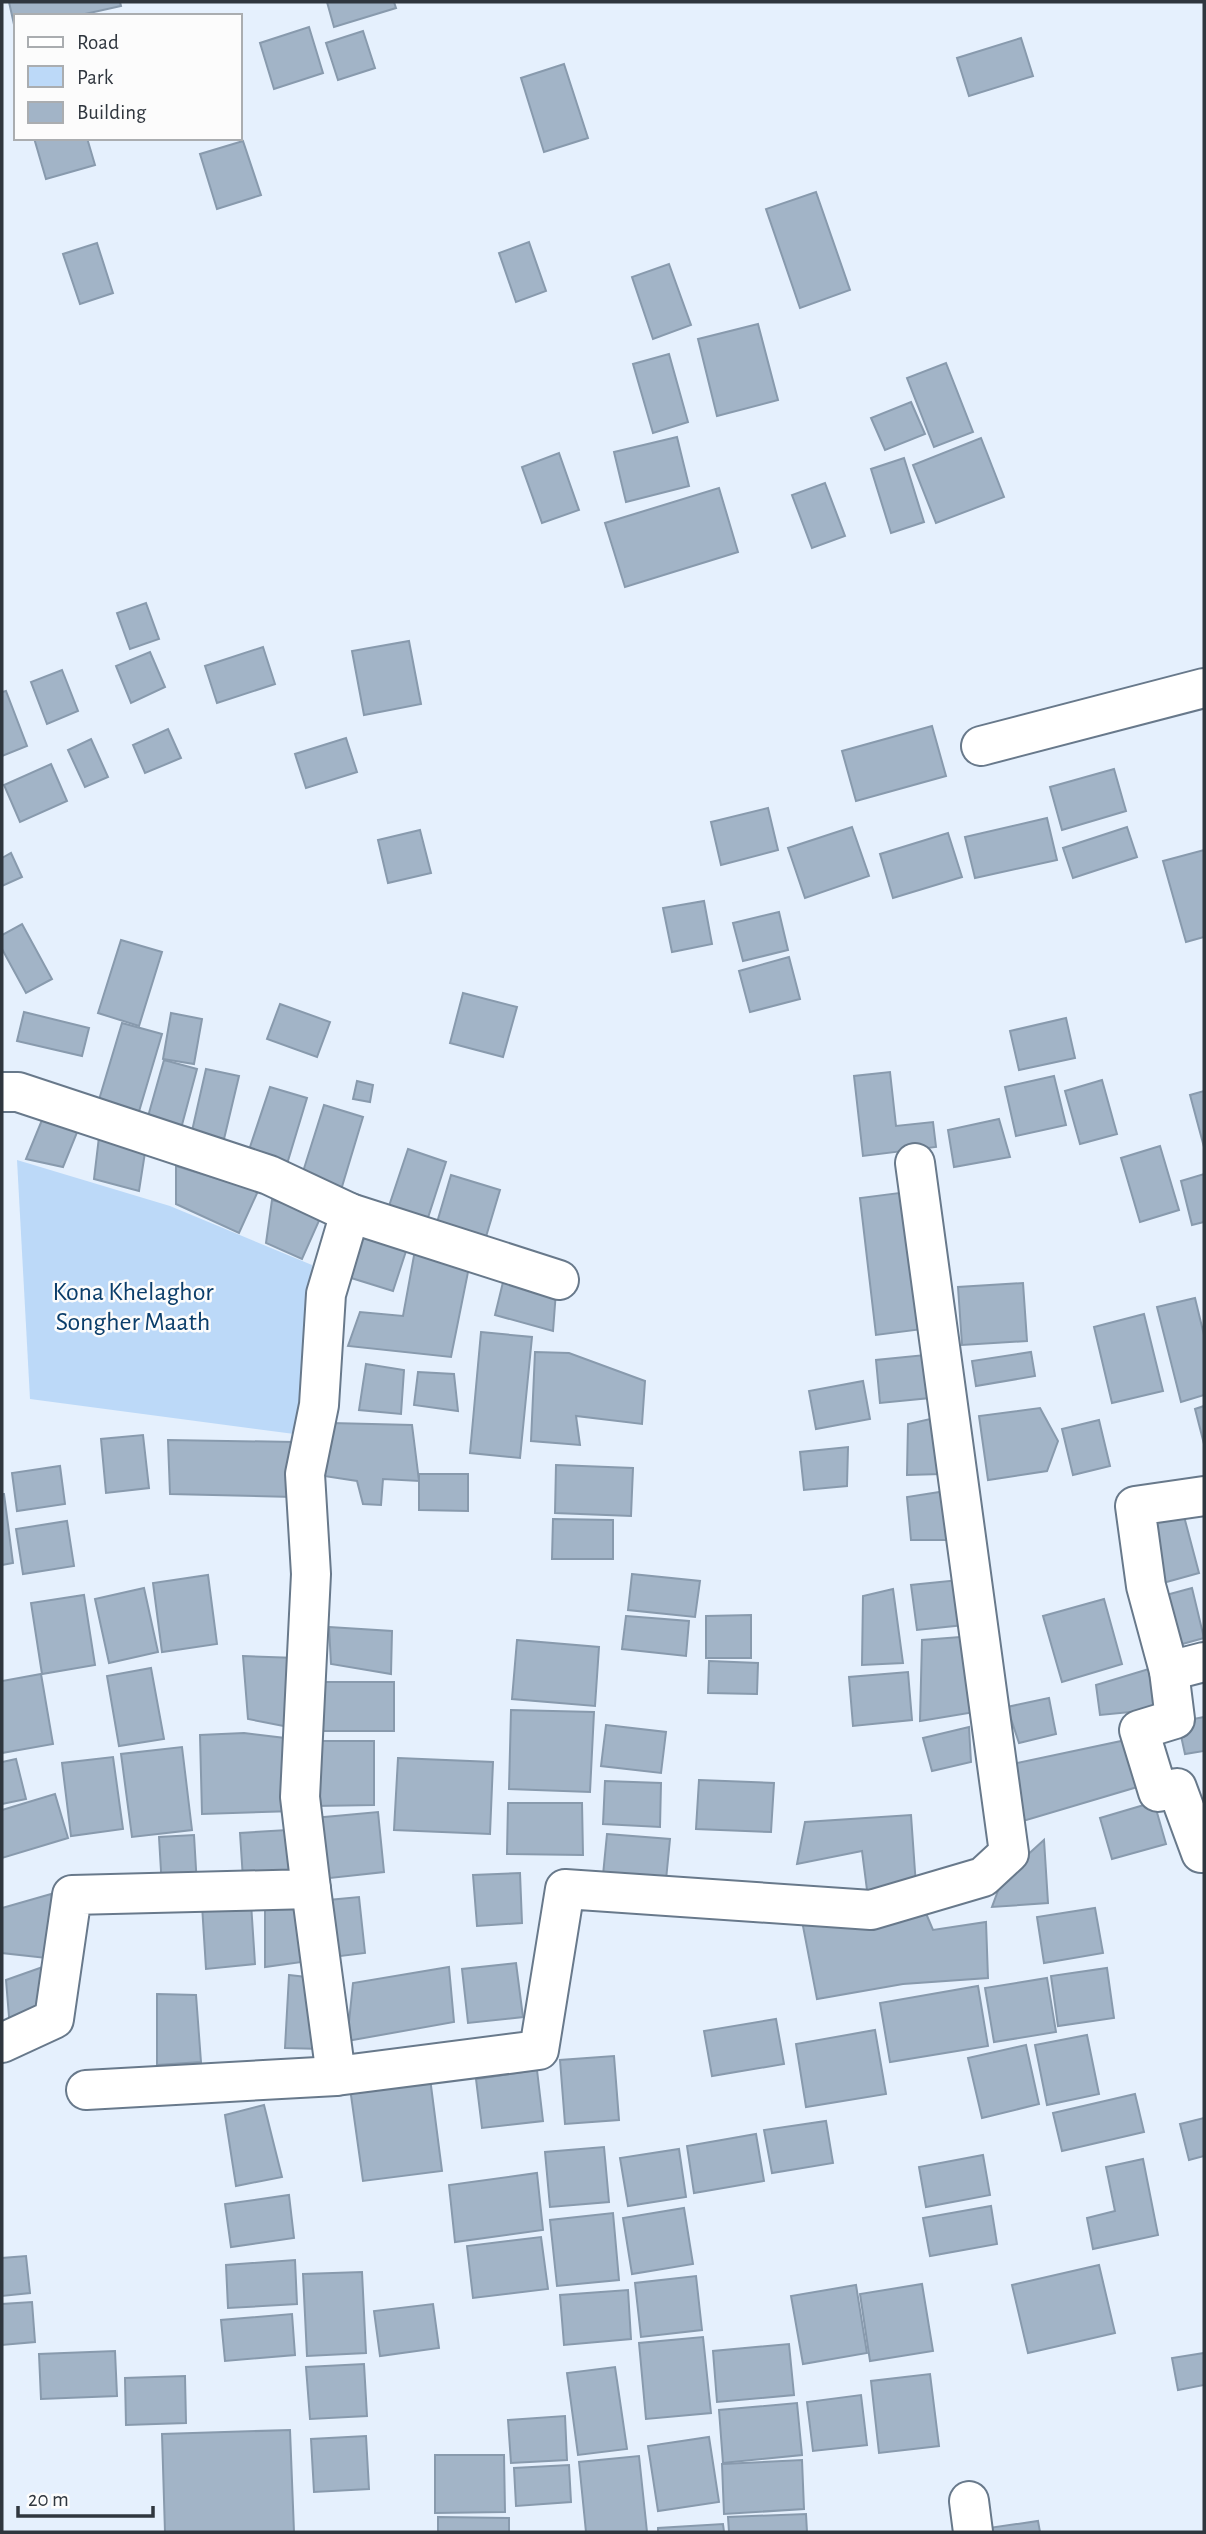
<svg xmlns="http://www.w3.org/2000/svg" width="1206" height="2534" viewBox="0 0 1206 2534" font-family="'Alegreya Sans',sans-serif">
	<style>
		.green { fill: #bcd9f8 }
		.building { fill: #a2b4c7; stroke: #889aad; stroke-width: 2 }
		.lines { fill: none; stroke-linecap: round; stroke-linejoin: round }
		.street-casing { stroke: #68798b; stroke-width: 42 }
		.street { stroke: #fff; stroke-width: 38 }
		.labels { text-anchor: middle; stroke-width: 5; stroke-linejoin: round; paint-order: stroke }
		.park-label { font-size: 26px; fill: #0a3d6a; stroke: #fcfcfc }
	</style>
	<rect width="100%" height="100%" fill="#e5f0fd"/>
	<polygon class="green" points="17,1160 170,1206 312,1265 302,1435 30,1399"/>
	<g class="building">
		<polygon points="9,2 120,2 121,6 76,16 16,16 15,29"/>
		<polygon points="327,2 394,2 396,8 334,27"/>
		<polygon points="309,27 323,73 274,89 260,43"/>
		<polygon points="363,31 375,68 338,80 326,43"/>
		<polygon points="1021,38 1033,76 969,96 957,58"/>
		<polygon points="564,64 588,138 544,152 521,78"/>
		<polygon points="34,138 87,138 95,165 46,179"/>
		<polygon points="243,141 261,195 217,209 200,154"/>
		<polygon points="816,192 850,290 800,308 766,209"/>
		<polygon points="529,242 546,291 516,302 499,253"/>
		<polygon points="97,243 113,293 80,304 63,254"/>
		<polygon points="669,264 691,325 653,339 632,277"/>
		<polygon points="758,324 778,400 717,416 698,339"/>
		<polygon points="669,354 688,422 653,433 633,364"/>
		<polygon points="946,363 973,432 934,447 907,378"/>
		<polygon points="911,402 925,434 885,450 871,418"/>
		<polygon points="677,437 689,486 626,502 614,452"/>
		<polygon points="981,438 1004,497 936,523 913,465"/>
		<polygon points="559,453 579,510 542,523 522,467"/>
		<polygon points="904,458 924,522 891,533 871,469"/>
		<polygon points="825,483 845,536 812,548 792,495"/>
		<polygon points="719,488 738,552 625,587 605,523"/>
		<polygon points="146,603 159,639 130,649 117,613"/>
		<polygon points="409,641 421,704 364,715 352,651"/>
		<polygon points="263,647 275,684 217,703 205,666"/>
		<polygon points="150,652 165,687 131,703 116,666"/>
		<polygon points="62,670 78,711 47,724 31,682"/>
		<polygon points="6,691 27,746 2,756 2,692"/>
		<polygon points="932,726 946,776 856,801 842,751"/>
		<polygon points="168,729 181,758 145,773 133,745"/>
		<polygon points="346,738 357,772 306,788 295,754"/>
		<polygon points="91,739 108,777 85,787 68,750"/>
		<polygon points="51,764 67,801 20,822 4,785"/>
		<polygon points="1114,769 1126,811 1062,830 1050,787"/>
		<polygon points="768,808 778,850 721,865 711,822"/>
		<polygon points="1047,818 1057,860 975,878 965,837"/>
		<polygon points="852,827 869,876 805,898 788,848"/>
		<polygon points="1127,827 1137,857 1073,878 1063,848"/>
		<polygon points="420,830 431,873 388,883 378,840"/>
		<polygon points="948,833 962,877 893,898 880,854"/>
		<polygon points="1204,850 1204,937 1186,942 1163,861"/>
		<polygon points="11,853 22,877 2,886 2,858"/>
		<polygon points="704,901 712,944 672,952 663,908"/>
		<polygon points="779,912 788,950 743,961 733,923"/>
		<polygon points="22,924 52,979 26,993 2,949 2,935"/>
		<polygon points="121,940 162,952 139,1026 98,1013"/>
		<polygon points="789,957 800,999 750,1012 739,971"/>
		<polygon points="463,993 517,1007 503,1057 450,1043"/>
		<polygon points="280,1004 330,1022 317,1057 267,1039"/>
		<polygon points="24,1012 89,1028 82,1056 17,1041"/>
		<polygon points="171,1013 202,1019 194,1064 163,1059"/>
		<polygon points="1066,1018 1075,1058 1019,1070 1010,1031"/>
		<polygon points="122,1023 162,1034 135,1125 95,1113"/>
		<polygon points="164,1060 197,1069 179,1136 145,1127"/>
		<polygon points="206,1069 239,1076 224,1139 192,1131"/>
		<polygon points="890,1072 896,1126 933,1122 936,1147 863,1156 854,1076"/>
		<polygon points="1054,1076 1066,1125 1016,1136 1005,1087"/>
		<polygon points="1102,1080 1117,1134 1080,1144 1065,1091"/>
		<polygon points="357,1081 373,1085 370,1102 353,1099"/>
		<polygon points="270,1087 307,1098 284,1174 245,1162"/>
		<polygon points="1204,1091 1204,1147 1190,1095"/>
		<polygon points="324,1105 363,1117 341,1190 301,1178"/>
		<polygon points="999,1119 1010,1157 954,1167 948,1130"/>
		<polygon points="42,1120 78,1130 63,1167 26,1159"/>
		<polygon points="99,1137 146,1146 139,1191 94,1179"/>
		<polygon points="1160,1146 1179,1210 1140,1222 1121,1158"/>
		<polygon points="408,1149 446,1162 424,1230 385,1218"/>
		<polygon points="176,1166 258,1191 239,1233 176,1204"/>
		<polygon points="1204,1174 1204,1222 1192,1225 1181,1181"/>
		<polygon points="451,1175 500,1190 482,1250 433,1236"/>
		<polygon points="907,1192 923,1329 876,1335 860,1198"/>
		<polygon points="272,1200 322,1214 302,1259 266,1243"/>
		<polygon points="359,1234 408,1245 393,1291 348,1277"/>
		<polygon points="415,1250 469,1267 451,1357 348,1346 360,1312 403,1316"/>
		<polygon points="504,1278 556,1291 553,1331 495,1315"/>
		<polygon points="1023,1283 1027,1341 962,1345 958,1287"/>
		<polygon points="1195,1298 1204,1335 1204,1395 1181,1402 1157,1307"/>
		<polygon points="1144,1314 1163,1391 1112,1403 1094,1327"/>
		<polygon points="481,1332 532,1337 520,1458 470,1453"/>
		<polygon points="535,1352 569,1353 645,1381 642,1424 576,1416 580,1445 531,1441"/>
		<polygon points="1031,1352 1035,1376 976,1386 972,1361"/>
		<polygon points="925,1355 930,1398 880,1403 876,1360"/>
		<polygon points="366,1364 404,1370 401,1414 359,1410"/>
		<polygon points="418,1372 454,1374 458,1411 414,1405"/>
		<polygon points="863,1381 870,1419 816,1429 809,1391"/>
		<polygon points="1204,1406 1204,1444 1195,1409"/>
		<polygon points="1040,1408 1058,1441 1047,1471 988,1480 979,1416"/>
		<polygon points="935,1418 941,1474 907,1475 908,1424"/>
		<polygon points="1099,1420 1110,1466 1073,1475 1062,1429"/>
		<polygon points="331,1423 412,1425 419,1481 383,1479 381,1505 363,1504 357,1481 324,1476"/>
		<polygon points="143,1435 149,1488 106,1493 101,1439"/>
		<polygon points="168,1440 294,1442 293,1497 170,1494"/>
		<polygon points="848,1447 847,1486 804,1490 800,1452"/>
		<polygon points="556,1465 633,1468 631,1516 555,1513"/>
		<polygon points="60,1466 65,1504 17,1511 12,1473"/>
		<polygon points="419,1474 468,1474 468,1511 419,1510"/>
		<polygon points="946,1491 950,1540 911,1540 907,1497"/>
		<polygon points="2,1494 4,1494 13,1563 2,1565"/>
		<polygon points="1181,1505 1199,1573 1163,1583 1145,1515"/>
		<polygon points="553,1519 613,1520 613,1559 552,1559"/>
		<polygon points="67,1521 74,1566 23,1574 16,1529"/>
		<polygon points="632,1574 700,1581 695,1617 628,1610"/>
		<polygon points="208,1575 217,1644 162,1652 153,1583"/>
		<polygon points="959,1580 964,1625 917,1630 911,1585"/>
		<polygon points="144,1588 158,1652 109,1663 95,1599"/>
		<polygon points="1192,1588 1204,1638 1168,1648 1155,1598"/>
		<polygon points="893,1589 903,1663 862,1665 863,1596"/>
		<polygon points="84,1595 95,1665 42,1674 31,1603"/>
		<polygon points="1104,1599 1122,1664 1062,1682 1043,1616"/>
		<polygon points="751,1615 751,1658 706,1658 706,1616"/>
		<polygon points="626,1616 689,1621 686,1656 622,1649"/>
		<polygon points="329,1627 392,1631 391,1674 331,1664"/>
		<polygon points="973,1636 981,1711 920,1721 922,1640"/>
		<polygon points="517,1640 599,1647 595,1706 512,1699"/>
		<polygon points="243,1656 297,1658 294,1728 248,1719"/>
		<polygon points="709,1661 758,1663 757,1694 708,1693"/>
		<polygon points="151,1668 164,1739 119,1746 107,1676"/>
		<polygon points="1152,1668 1161,1709 1100,1715 1096,1685"/>
		<polygon points="908,1672 912,1720 853,1726 849,1677"/>
		<polygon points="41,1674 53,1744 2,1753 2,1681"/>
		<polygon points="319,1682 394,1682 394,1731 318,1731"/>
		<polygon points="1049,1698 1056,1734 1019,1743 1007,1707"/>
		<polygon points="511,1710 594,1712 590,1792 509,1789"/>
		<polygon points="1204,1717 1204,1751 1185,1754 1178,1722"/>
		<polygon points="606,1725 666,1732 661,1773 601,1766"/>
		<polygon points="969,1727 971,1762 932,1771 923,1738"/>
		<polygon points="244,1733 293,1739 294,1811 202,1814 200,1735"/>
		<polygon points="1126,1740 1144,1785 1023,1821 1012,1764"/>
		<polygon points="315,1741 374,1741 374,1805 315,1806"/>
		<polygon points="182,1747 192,1830 132,1837 121,1754"/>
		<polygon points="113,1757 123,1829 71,1836 62,1763"/>
		<polygon points="398,1758 493,1762 490,1834 394,1830"/>
		<polygon points="16,1759 26,1799 2,1804 2,1762"/>
		<polygon points="699,1780 774,1783 771,1832 696,1829"/>
		<polygon points="605,1781 661,1783 660,1827 603,1824"/>
		<polygon points="55,1794 68,1838 2,1858 2,1810"/>
		<polygon points="1154,1802 1166,1844 1112,1859 1100,1818"/>
		<polygon points="508,1803 582,1803 583,1855 507,1854"/>
		<polygon points="378,1812 384,1872 321,1879 314,1818"/>
		<polygon points="911,1815 916,1886 867,1890 862,1851 797,1864 805,1822"/>
		<polygon points="287,1830 290,1875 243,1879 240,1833"/>
		<polygon points="607,1834 670,1839 666,1880 603,1875"/>
		<polygon points="194,1835 197,1886 162,1888 159,1837"/>
		<polygon points="1044,1840 1048,1903 992,1907 1003,1877"/>
		<polygon points="520,1873 522,1923 477,1926 473,1875"/>
		<polygon points="51,1894 59,1920 55,1959 2,1953 2,1908"/>
		<polygon points="359,1897 365,1953 325,1958 318,1901"/>
		<polygon points="302,1898 302,1962 265,1967 265,1899"/>
		<polygon points="251,1903 255,1964 206,1969 202,1905"/>
		<polygon points="1095,1908 1103,1953 1044,1963 1037,1917"/>
		<polygon points="925,1911 933,1930 986,1922 988,1978 903,1984 817,1999 802,1921"/>
		<polygon points="54,1963 49,2014 10,2029 6,1980"/>
		<polygon points="516,1963 523,2017 468,2023 462,1969"/>
		<polygon points="449,1967 454,2022 347,2041 353,1983"/>
		<polygon points="1107,1968 1114,2018 1058,2026 1051,1976"/>
		<polygon points="289,1975 315,1978 322,2049 285,2048"/>
		<polygon points="1047,1978 1056,2032 994,2042 985,1988"/>
		<polygon points="978,1986 988,2046 890,2062 880,2003"/>
		<polygon points="157,1994 196,1995 201,2062 157,2065"/>
		<polygon points="776,2019 784,2064 712,2076 704,2031"/>
		<polygon points="875,2030 886,2094 806,2107 796,2044"/>
		<polygon points="1087,2035 1099,2094 1047,2105 1035,2045"/>
		<polygon points="1026,2045 1039,2104 982,2118 968,2058"/>
		<polygon points="614,2056 619,2120 565,2124 560,2060"/>
		<polygon points="537,2070 543,2121 482,2128 476,2079"/>
		<polygon points="430,2078 442,2171 363,2181 350,2088"/>
		<polygon points="1135,2094 1144,2132 1062,2151 1053,2113"/>
		<polygon points="264,2105 282,2177 236,2186 225,2115"/>
		<polygon points="1204,2118 1204,2156 1189,2160 1180,2124"/>
		<polygon points="826,2121 833,2163 772,2173 764,2130"/>
		<polygon points="756,2134 764,2181 694,2193 687,2146"/>
		<polygon points="604,2147 609,2202 550,2207 545,2152"/>
		<polygon points="679,2149 686,2197 628,2206 620,2158"/>
		<polygon points="983,2155 990,2195 926,2207 919,2167"/>
		<polygon points="1143,2159 1158,2235 1093,2249 1087,2218 1115,2211 1106,2167"/>
		<polygon points="537,2173 543,2230 455,2242 449,2185"/>
		<polygon points="289,2195 294,2238 231,2247 225,2204"/>
		<polygon points="991,2206 997,2244 930,2256 923,2218"/>
		<polygon points="684,2208 693,2264 632,2274 623,2218"/>
		<polygon points="613,2213 619,2280 557,2286 550,2220"/>
		<polygon points="541,2237 548,2289 473,2298 467,2246"/>
		<polygon points="26,2256 30,2293 2,2296 2,2258"/>
		<polygon points="295,2260 297,2304 228,2308 226,2265"/>
		<polygon points="1099,2265 1115,2333 1028,2353 1012,2285"/>
		<polygon points="362,2272 366,2353 307,2356 303,2274"/>
		<polygon points="696,2276 702,2330 641,2337 635,2283"/>
		<polygon points="922,2284 933,2351 870,2361 860,2294"/>
		<polygon points="856,2285 867,2353 803,2364 791,2296"/>
		<polygon points="628,2290 631,2339 564,2345 560,2295"/>
		<polygon points="32,2302 35,2342 2,2345 2,2304"/>
		<polygon points="433,2304 439,2348 380,2356 374,2311"/>
		<polygon points="292,2314 295,2355 225,2361 221,2320"/>
		<polygon points="703,2337 711,2413 646,2419 639,2343"/>
		<polygon points="789,2344 794,2395 717,2402 713,2351"/>
		<polygon points="115,2351 117,2396 41,2399 39,2354"/>
		<polygon points="1204,2353 1204,2385 1178,2390 1172,2358"/>
		<polygon points="364,2364 367,2416 310,2419 306,2367"/>
		<polygon points="615,2367 627,2449 578,2455 567,2373"/>
		<polygon points="930,2374 939,2446 879,2453 871,2381"/>
		<polygon points="185,2376 186,2423 126,2425 125,2378"/>
		<polygon points="861,2395 867,2445 813,2451 807,2402"/>
		<polygon points="797,2403 802,2455 723,2463 719,2410"/>
		<polygon points="565,2416 567,2460 511,2463 508,2420"/>
		<polygon points="290,2430 294,2532 165,2532 162,2434"/>
		<polygon points="366,2436 369,2489 314,2492 311,2439"/>
		<polygon points="709,2437 719,2502 658,2511 648,2446"/>
		<polygon points="435,2455 504,2455 505,2512 435,2513"/>
		<polygon points="639,2456 647,2532 586,2532 579,2462"/>
		<polygon points="802,2460 804,2509 724,2514 722,2464"/>
		<polygon points="569,2465 571,2502 516,2506 514,2468"/>
		<polygon points="806,2514 807,2532 729,2532 728,2517"/>
		<polygon points="438,2517 509,2518 509,2532 438,2532"/>
		<polygon points="1038,2521 1040,2532 983,2532 982,2529"/>
		<polygon points="723,2524 724,2532 658,2532 658,2528"/>
	</g>
	<g class="lines">
		<defs>
			<g id="street">
				<polyline points="981,746 1204,688"/>
				<polyline points="2,1092 18,1092 269,1175 350,1213 559,1280"/>
				<polyline points="1204,1496 1135,1506 1146,1586 1169,1671 1175,1719 1139,1730 1158,1792 1177,1788 1201,1853 1204,1853"/>
				<polyline points="1169,1671 1204,1662"/>
				<polyline points="311,1889 336,2076"/>
				<polyline points="2,2043 54,2019 72,1895 311,1889 300,1797 311,1574 305,1474 319,1405 326,1294 350,1213"/>
				<polyline points="86,2090 336,2076 539,2050 565,1889 871,1910 983,1877 1009,1853 915,1163"/>
				<polyline points="969,2501 973,2532"/>
			</g>
		</defs>
		<use href="#street" class="street-casing"/>
		<use href="#street" class="street"/>
	</g>
	<g class="labels">
		<g class="park-label">
			<text x="133" y="1300">Kona Khelaghor<tspan x="133" dy="30">Songher Maath</tspan></text>
		</g>
	</g>
	<rect width="1206" height="2534" fill="none" stroke="#2f363e" stroke-width="7"/>
	<rect x="14" y="14" width="228" height="126" fill="#fcfcfc" stroke="#aaadb0" stroke-width="2"/>
	<rect x="28" y="37" width="35" height="10" fill="#ffffff" stroke="#aaadb0" stroke-width="2"/>
	<text x="77" y="49" font-size="21" fill="#2f363e">Road</text>
	<rect x="28" y="66" width="35" height="21" fill="#bcd9f8" stroke="#aaadb0" stroke-width="2"/>
	<text x="77" y="84" font-size="21" fill="#2f363e">Park</text>
	<rect x="28" y="102" width="35" height="21" fill="#a2b4c7" stroke="#aaadb0" stroke-width="2"/>
	<text x="77" y="119" font-size="21" fill="#2f363e">Building</text>
	<path d="M18 2506v10h135v-10" fill="none" stroke="#2f363e" stroke-width="3.5"/>
	<text x="28" y="2506" font-size="21" fill="#2f363e" stroke="#fcfcfc" stroke-width="5" paint-order="stroke">20 m</text>
</svg>
